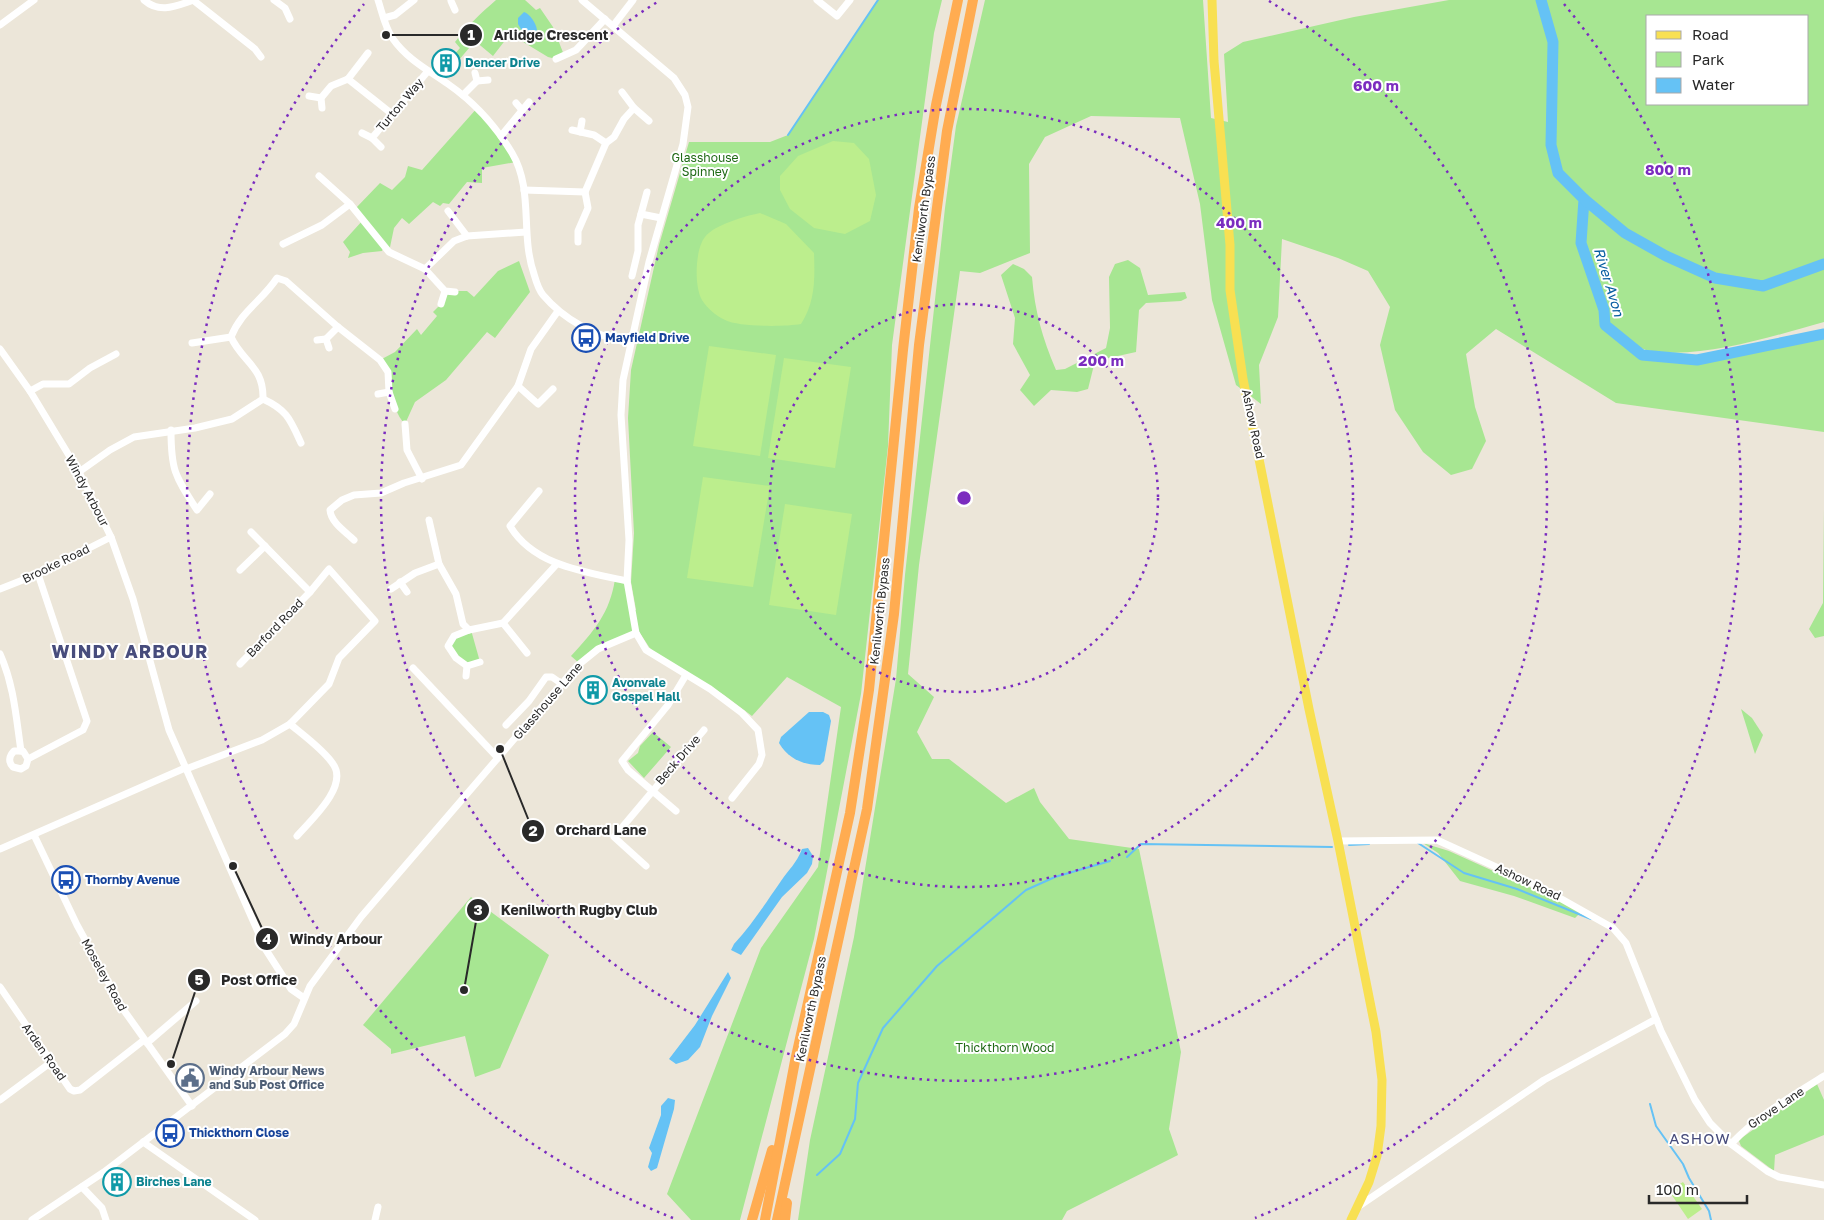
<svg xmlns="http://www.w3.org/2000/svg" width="1824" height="1220" viewBox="0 0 1824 1220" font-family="'Golos Text',sans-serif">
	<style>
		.green { fill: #a7e692; fill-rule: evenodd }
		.pitch { fill: #bcee8d }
		.water { fill: #65c2f5 }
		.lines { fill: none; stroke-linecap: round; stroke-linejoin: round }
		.stream { stroke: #65c2f5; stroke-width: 2 }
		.river { stroke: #65c2f5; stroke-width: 11 }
		.minor { stroke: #fff; stroke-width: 7 }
		.major { stroke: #f8e052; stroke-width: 9 }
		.highway { stroke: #ffac51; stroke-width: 10 }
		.ring { fill: none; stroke: #7b2cbf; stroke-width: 2.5; stroke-dasharray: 2.5 5 }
		.labels { text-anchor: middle; stroke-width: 4; stroke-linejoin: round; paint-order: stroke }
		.culture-label { font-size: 12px; font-weight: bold; fill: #0d838f; stroke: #fff; text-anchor: start }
		.street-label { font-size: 12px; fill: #292929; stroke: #fff }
		.park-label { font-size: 12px; fill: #1f6915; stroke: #fff }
		.transit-label { font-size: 12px; font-weight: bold; fill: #164399; stroke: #fff; text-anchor: start }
		.service-label { font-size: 12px; font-weight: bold; fill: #4e5e75; stroke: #fff; text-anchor: start }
		.water-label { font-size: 14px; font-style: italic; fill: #065da0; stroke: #fff }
		.quarter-label { font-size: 15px; letter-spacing: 1px; fill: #474c7c; stroke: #fff }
		.district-label { font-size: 18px; font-weight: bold; letter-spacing: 1px; fill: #474c7c; stroke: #fff }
		.centre { fill: #7b2cbf; stroke: #fff; stroke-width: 2.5 }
		.ring-label { font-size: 15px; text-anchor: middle; font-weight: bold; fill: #7b2cbf; stroke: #fff; stroke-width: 4; stroke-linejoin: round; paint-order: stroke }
		.leader { fill: none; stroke: #292929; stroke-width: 2 }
		.callout-dot { fill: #292929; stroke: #fff; stroke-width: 2 }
		.mark-label { font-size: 15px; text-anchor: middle; font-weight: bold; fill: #fff }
		.callout-label { font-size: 14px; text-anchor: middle; font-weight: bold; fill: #292929; stroke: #fff; stroke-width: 4; stroke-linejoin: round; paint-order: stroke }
	</style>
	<rect width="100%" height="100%" fill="#ece6d9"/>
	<g class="green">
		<path d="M496 0H525L536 10 540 8 553 27 564 55 556 59 548 57 510 34 493 56 475 41 442 80 435 76 460 48 455 42C467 26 481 13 496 0Z"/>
		<polygon points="878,0 942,0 934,33 892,345 888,446 861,694 814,939 740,1220 691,1220 667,1194 761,948 818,867 841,707 787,677 752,716 724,695 651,650 638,630 634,610 636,610 631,582 634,533 628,418 631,370 659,245 689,142 770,142 788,135"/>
		<path d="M985 0H1203L1211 118 1228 122 1224 54 1243 42 1354 17 1449 0H1824V322C1773 336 1698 361 1646 350 1639 348 1632 343 1625 341L1642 355 1697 360 1824 334V432L1616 403 1496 329 1466 354 1475 407 1486 441 1472 469 1451 475 1423 452 1395 410 1380 345 1390 307 1368 271 1338 258 1282 239 1278 317 1259 365 1261 404 1236 385 1212 300 1200 204 1180 118 1091 116 1045 137 1029 164 1030 253 980 273 960 271 919 565 908 674 934 697 917 732 932 759H949L1006 803 1034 788 1040 802 1069 839 1139 849 1181 1052 1169 1129 1178 1155 1067 1211 1062 1220H798L810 1140 854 937 896 679 905 575 945 208 956 126ZM1648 16H1808V104H1648Z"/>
		<polygon points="478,107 516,162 482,168 482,183 467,182 449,204 443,203 440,206 433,202 409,224 402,218 394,228 389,252 384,246 382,251 363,253 348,258 350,252 343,242 363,220 355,209 380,183 392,190 405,177 408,166 422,170"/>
		<path d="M1128 260 1140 268 1148 295 1185 292 1187 298 1181 301 1146 303 1139 310 1136 352 1095 361 1088 389 1077 392 1051 390 1034 406 1020 390 1030 375 1013 344 1015 318 1001 275 1013 264 1024 269 1032 277C1035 312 1042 337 1056 370L1065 369 1106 348 1110 328 1109 277 1115 264Z"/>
		<path d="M519 261 530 292 495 338 487 332 446 380 415 402 405 424C388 406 394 380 380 360L395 352 417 329 421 335 437 316 433 312 441 304 445 291H467L474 297 498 271Z"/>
		<polygon points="1824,509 1824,636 1815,638 1809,629 1823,603"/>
		<path d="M615 579 627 581 636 633 598 649 579 663 571 656C594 631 610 613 615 579Z"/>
		<polygon points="471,630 480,662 467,666 448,646 454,636"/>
		<polygon points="1741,709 1752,718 1763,735 1755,754"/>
		<polygon points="653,732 671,747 644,778 628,761 638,753 640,746"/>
		<polygon points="1423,843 1449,851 1582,911 1575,918 1514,896 1460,881 1438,853"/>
		<polygon points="471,897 549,955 500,1068 475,1077 465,1036 391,1054 391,1049 363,1025"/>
		<polygon points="1817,1084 1824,1100 1824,1135 1775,1155 1774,1171 1741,1146 1739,1141 1743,1137"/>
	</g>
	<g class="pitch">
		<polygon points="833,141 854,143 869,159 876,195 870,221 845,234 814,228 790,209 780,190 780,176 798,156"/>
		<path d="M760 213 786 224 814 253C815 280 815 302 801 324 784 327 739 327 725 320 716 316 707 308 702 300 694 287 695 249 705 237 714 225 745 216 760 213Z"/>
		<polygon points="709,346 776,355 760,456 693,446"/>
		<polygon points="784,358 851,367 835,468 768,458"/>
		<polygon points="703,477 770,486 753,587 687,578"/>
		<polygon points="785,504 852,514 836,615 769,605"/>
		<polygon points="1683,1182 1702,1209 1688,1219 1669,1191"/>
	</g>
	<g class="water">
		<path d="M524 12C530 14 536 23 537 30L530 38H526L518 24V18Z"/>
		<path d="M809 712H823L829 715 831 721 824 761 820 765C802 765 788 758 779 743L781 737Z"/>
		<path d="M808 848 813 856 812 864 807 873 782 897 741 955 731 950 734 944C753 923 765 904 781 881 789 869 796 864 802 849Z"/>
		<polygon points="728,972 731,978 712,1016 700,1047 688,1060 676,1064 669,1059 695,1025"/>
		<polygon points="668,1098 675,1100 674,1109 657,1168 651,1171 648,1167 652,1153 649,1148 661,1115 661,1106"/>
	</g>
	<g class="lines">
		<g class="stream">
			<polyline points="788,135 878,0"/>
			<polyline points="1418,843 1464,873 1517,889 1591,919"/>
			<polyline points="1349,845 1369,844"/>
			<polyline points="1127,857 1141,844 1332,847"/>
			<polyline points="1650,1104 1656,1126 1683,1164 1689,1178 1709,1211 1711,1220"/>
			<polyline points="817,1175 840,1154 855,1119 858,1083 883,1028 937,966 1026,890 1055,877 1110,861"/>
		</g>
		<g class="river">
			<polyline points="1541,0 1553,42 1551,145 1558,173 1584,199 1581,243 1604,310 1605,325 1642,355 1697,360 1824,334"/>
			<polyline points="1584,199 1625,233 1666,256 1715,278 1763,286 1824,264"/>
		</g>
		<g class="minor">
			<path d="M144 0C160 14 176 6 194 0"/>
			<polyline points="193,0 255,49 261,57"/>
			<polyline points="274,0 285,8 290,19"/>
			<path d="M378 0C382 12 385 28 393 39 407 59 428 70 448 84 474 102 495 125 512 153 534 190 520 234 534 274 536 281 538 289 543 295 566 322 595 336 630 343"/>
			<polyline points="582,0 674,78 685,95 688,107 683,144 649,262 623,380 621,415 629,540 627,581 636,633 646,650 710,689 742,713 758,730 762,755 759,764 732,798"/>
			<polyline points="817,0 837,16 850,0"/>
			<polyline points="451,1 455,10"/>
			<polyline points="384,18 395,15 414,0"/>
			<polyline points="0,25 34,0"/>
			<polyline points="613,26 633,0"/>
			<polyline points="556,59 576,50 605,19"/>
			<polyline points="475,73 477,81"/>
			<polyline points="348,79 368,53"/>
			<polyline points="622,92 634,108"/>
			<polyline points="463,95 477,81 488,80"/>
			<polyline points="309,96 321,98"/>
			<polyline points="516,103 522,110"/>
			<polyline points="322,108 321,98 331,86 348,79 392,114"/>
			<polyline points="572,130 594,135 606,143"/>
			<polyline points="580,132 582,121"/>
			<polyline points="362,133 372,138"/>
			<polyline points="501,136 529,102"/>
			<polyline points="381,147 372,138 428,71"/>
			<polyline points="319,176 350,204 389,252 425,269 454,241 467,236 526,232"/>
			<polyline points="524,190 585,192 606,143 614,137 624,119 634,108 649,121"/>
			<polyline points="448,211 467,236"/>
			<polyline points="641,214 647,192"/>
			<polyline points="578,242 578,231 588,208 585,192"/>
			<polyline points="283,244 322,225 350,204"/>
			<polyline points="425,269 445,291 455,292"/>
			<polyline points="632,276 638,251 638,225 641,214 661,218"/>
			<polyline points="441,304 445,291"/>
			<path d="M231 337C241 311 262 301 277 278L286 281 338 327 380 360 388 372 389 392 395 409"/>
			<polyline points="317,340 326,339"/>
			<polyline points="329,348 326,339 338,327"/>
			<polyline points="0,349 30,391 79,472 111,537 133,599 169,730 266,950 291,989 304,998"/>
			<polyline points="518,386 538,404 553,389"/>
			<polyline points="30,391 43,384 69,384 90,368 116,354"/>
			<polyline points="378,394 389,392"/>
			<path d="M263 399C287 410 290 419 301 443"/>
			<polyline points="405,424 407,450 422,479"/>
			<path d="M171 430C171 471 175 476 197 510L210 494"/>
			<path d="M79 472 110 450 134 437 195 428 232 419 263 399C264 366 242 362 231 337L192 343"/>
			<path d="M539 491 510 526C534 566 586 572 627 581"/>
			<polyline points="429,520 439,564 456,594 463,624 469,630 503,623 556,565"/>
			<path d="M354 540C346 532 331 523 330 510L342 500 354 495 381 493 404 483 461 465 518 386 531 349 558 311"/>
			<polyline points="240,570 265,546"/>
			<polyline points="400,582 407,592"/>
			<polyline points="0,589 38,574 111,537"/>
			<polyline points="391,589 415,573 439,564"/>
			<polyline points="503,623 527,653"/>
			<polyline points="469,630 454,636 448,646 456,658 467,666 480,662"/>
			<path d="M0 654C14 685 16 717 21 751"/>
			<polyline points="240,664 310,592"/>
			<polyline points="413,668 498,758"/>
			<polyline points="466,676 467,666"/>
			<path d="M290 724C303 735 324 750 333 764 349 786 311 820 297 836"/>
			<polyline points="506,725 529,701 546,677 552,677 562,684"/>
			<path d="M28 759 26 766 21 769 13 767C8 762 9 756 14 751H23L28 759 83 730 87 721 38 574"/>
			<polyline points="186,769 262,740 290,724 329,684 339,658 375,621 329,569 310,592 251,532"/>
			<polyline points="676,811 628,770 622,761 668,705 686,675"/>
			<polyline points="34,835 77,925 123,1009 192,1106"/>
			<polyline points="1338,841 1437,840 1542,888 1613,928 1626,943 1661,1031 1695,1100 1710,1123 1731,1144 1767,1171 1779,1177 1824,1185"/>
			<polyline points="0,849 185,768"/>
			<polyline points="646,866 614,837 704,730"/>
			<polyline points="0,987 70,1089 74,1091 80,1090 144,1040"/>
			<polyline points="147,1043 196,1001"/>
			<polyline points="0,1100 50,1063"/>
			<polyline points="143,1142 255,1220"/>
			<path d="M1731 1144C1757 1116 1792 1096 1824 1076"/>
			<polyline points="82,1187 102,1208 106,1220"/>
			<polyline points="1359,1206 1544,1080 1656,1019"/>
			<polyline points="32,1220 104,1172 285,1034 294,1024 310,986 361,917 577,666 598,649 636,633"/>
			<polyline points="375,1220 378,1207"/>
		</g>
		<polyline class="major" points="1212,0 1214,61 1230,245 1230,290 1243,379 1309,709 1338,841 1376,1032 1382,1080 1381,1126 1377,1156 1369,1182 1351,1220"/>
		<g class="highway">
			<polyline points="752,1220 772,1150"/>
			<polyline points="765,1220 795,1061 850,813 869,690 903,350 919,208 936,105 958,0"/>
			<polyline points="777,1220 867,809 894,614 919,345 947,131 973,0"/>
			<polyline points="785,1220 787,1203"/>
		</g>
	</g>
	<g class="ring">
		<circle cx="964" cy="498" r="194"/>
		<circle cx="964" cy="498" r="389"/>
		<path d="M1269 1A583 583 0 1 1 659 1"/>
		<path d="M673 1218A777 777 0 0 1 364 4M1564 4A777 777 0 0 1 1255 1218"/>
	</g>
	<defs>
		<symbol id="building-ring" viewBox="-11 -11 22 22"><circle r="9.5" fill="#fff" stroke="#0f9aa8" stroke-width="1.5"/><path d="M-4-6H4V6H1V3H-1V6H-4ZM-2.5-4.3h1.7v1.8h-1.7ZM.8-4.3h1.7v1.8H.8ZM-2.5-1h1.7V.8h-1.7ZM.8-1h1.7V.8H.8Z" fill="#0f9aa8"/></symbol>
		<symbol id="bus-ring" viewBox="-11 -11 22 22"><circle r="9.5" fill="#fff" stroke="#1a4fb4" stroke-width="1.5"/><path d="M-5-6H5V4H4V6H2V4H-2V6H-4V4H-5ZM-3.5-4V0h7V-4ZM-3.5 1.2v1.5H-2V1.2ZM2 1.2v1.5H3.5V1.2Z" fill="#1a4fb4"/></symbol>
		<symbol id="civic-ring" viewBox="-11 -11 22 22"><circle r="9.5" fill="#fff" stroke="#5c6f8a" stroke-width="1.5"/><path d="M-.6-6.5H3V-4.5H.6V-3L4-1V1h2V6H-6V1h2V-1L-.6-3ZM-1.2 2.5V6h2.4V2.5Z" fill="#5c6f8a"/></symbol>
	</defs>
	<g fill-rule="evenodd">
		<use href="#building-ring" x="430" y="47" width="32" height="32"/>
		<use href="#bus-ring" x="570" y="322" width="32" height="32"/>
		<use href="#building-ring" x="577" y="674" width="32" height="32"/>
		<use href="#bus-ring" x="50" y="864" width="32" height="32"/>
		<use href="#civic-ring" x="174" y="1062" width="32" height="32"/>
		<use href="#bus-ring" x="154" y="1117" width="32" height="32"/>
		<use href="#building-ring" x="101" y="1166" width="32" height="32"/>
	</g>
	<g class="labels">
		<g class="culture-label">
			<text x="465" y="67">Dencer Drive</text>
			<text x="612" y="687">Avonvale<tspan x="612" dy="14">Gospel Hall</tspan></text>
			<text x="136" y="1186">Birches Lane</text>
		</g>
		<g class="street-label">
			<text transform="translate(400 105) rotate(-50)" y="4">Turton Way</text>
			<text transform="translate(924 209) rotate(-82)" y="4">Kenilworth Bypass</text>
			<text transform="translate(1253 424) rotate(78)" y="4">Ashow Road</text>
			<text transform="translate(87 491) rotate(62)" y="4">Windy Arbour</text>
			<text transform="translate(56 564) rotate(-26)" y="4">Brooke Road</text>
			<text transform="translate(880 611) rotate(-84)" y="4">Kenilworth Bypass</text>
			<text transform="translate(275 628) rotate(-46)" y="4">Barford Road</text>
			<text transform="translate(548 701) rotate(-49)" y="4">Glasshouse Lane</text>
			<text transform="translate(678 760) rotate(-49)" y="4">Beck Drive</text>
			<text transform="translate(1528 882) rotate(25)" y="4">Ashow Road</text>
			<text transform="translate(104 975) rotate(61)" y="4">Moseley Road</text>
			<text transform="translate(811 1009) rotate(-78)" y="4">Kenilworth Bypass</text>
			<text transform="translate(44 1052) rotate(55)" y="4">Arden Road</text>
			<text transform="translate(1776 1108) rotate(-34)" y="4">Grove Lane</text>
		</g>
		<g class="park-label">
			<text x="705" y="162">Glasshouse<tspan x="705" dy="14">Spinney</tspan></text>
			<text x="1005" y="1052">Thickthorn Wood</text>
		</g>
		<g class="transit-label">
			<text x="605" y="342">Mayfield Drive</text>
			<text x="85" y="884">Thornby Avenue</text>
			<text x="189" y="1137">Thickthorn Close</text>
		</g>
		<g class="service-label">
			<text x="209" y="1075">Windy Arbour News<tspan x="209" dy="14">and Sub Post Office</tspan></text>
		</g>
		<g class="water-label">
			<text transform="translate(1609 282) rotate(73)" y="5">River Avon</text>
		</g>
		<g class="quarter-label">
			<text x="1700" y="1144">ASHOW</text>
		</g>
		<g class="district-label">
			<text x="130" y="658">WINDY ARBOUR</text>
		</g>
	</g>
	<circle cx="964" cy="498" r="8" class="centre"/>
	<g class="ring-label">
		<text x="1376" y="91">600 m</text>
		<text x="1668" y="175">800 m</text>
		<text x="1239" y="228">400 m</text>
		<text x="1101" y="366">200 m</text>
	</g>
	<path class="leader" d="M386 35L471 35M500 749L533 831M464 990L478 910M233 866L267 939M171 1064L199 980"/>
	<g class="callout-dot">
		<circle cx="386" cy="35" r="5"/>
		<circle cx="500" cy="749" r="5"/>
		<circle cx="464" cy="990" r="5"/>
		<circle cx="233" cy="866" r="5"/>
		<circle cx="171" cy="1064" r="5"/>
		<circle cx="471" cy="35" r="12"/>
		<circle cx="533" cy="831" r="12"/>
		<circle cx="478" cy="910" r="12"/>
		<circle cx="267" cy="939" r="12"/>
		<circle cx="199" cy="980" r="12"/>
	</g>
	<g class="mark-label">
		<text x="471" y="40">1</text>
		<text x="533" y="836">2</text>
		<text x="478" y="915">3</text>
		<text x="267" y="944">4</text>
		<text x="199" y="985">5</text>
	</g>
	<g class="callout-label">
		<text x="551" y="40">Arlidge Crescent</text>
		<text x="601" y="835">Orchard Lane</text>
		<text x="579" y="915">Kenilworth Rugby Club</text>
		<text x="336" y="944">Windy Arbour</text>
		<text x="259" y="985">Post Office</text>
	</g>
	<rect x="1646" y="15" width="162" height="90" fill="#ffffff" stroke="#a9a9a9"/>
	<rect x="1656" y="31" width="25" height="8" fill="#f8e052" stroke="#a9a9a9"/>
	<text x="1692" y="40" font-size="15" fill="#292929">Road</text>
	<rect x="1656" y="52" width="25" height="15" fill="#a7e692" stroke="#a9a9a9"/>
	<text x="1692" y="65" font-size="15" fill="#292929">Park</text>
	<rect x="1656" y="78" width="25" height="15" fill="#65c2f5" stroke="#a9a9a9"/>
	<text x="1692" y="90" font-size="15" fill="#292929">Water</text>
	<path d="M1649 1195v8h98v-8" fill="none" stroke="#292929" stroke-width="2.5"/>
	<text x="1656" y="1195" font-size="15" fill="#292929" stroke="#ffffff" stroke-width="4" paint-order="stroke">100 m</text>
</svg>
